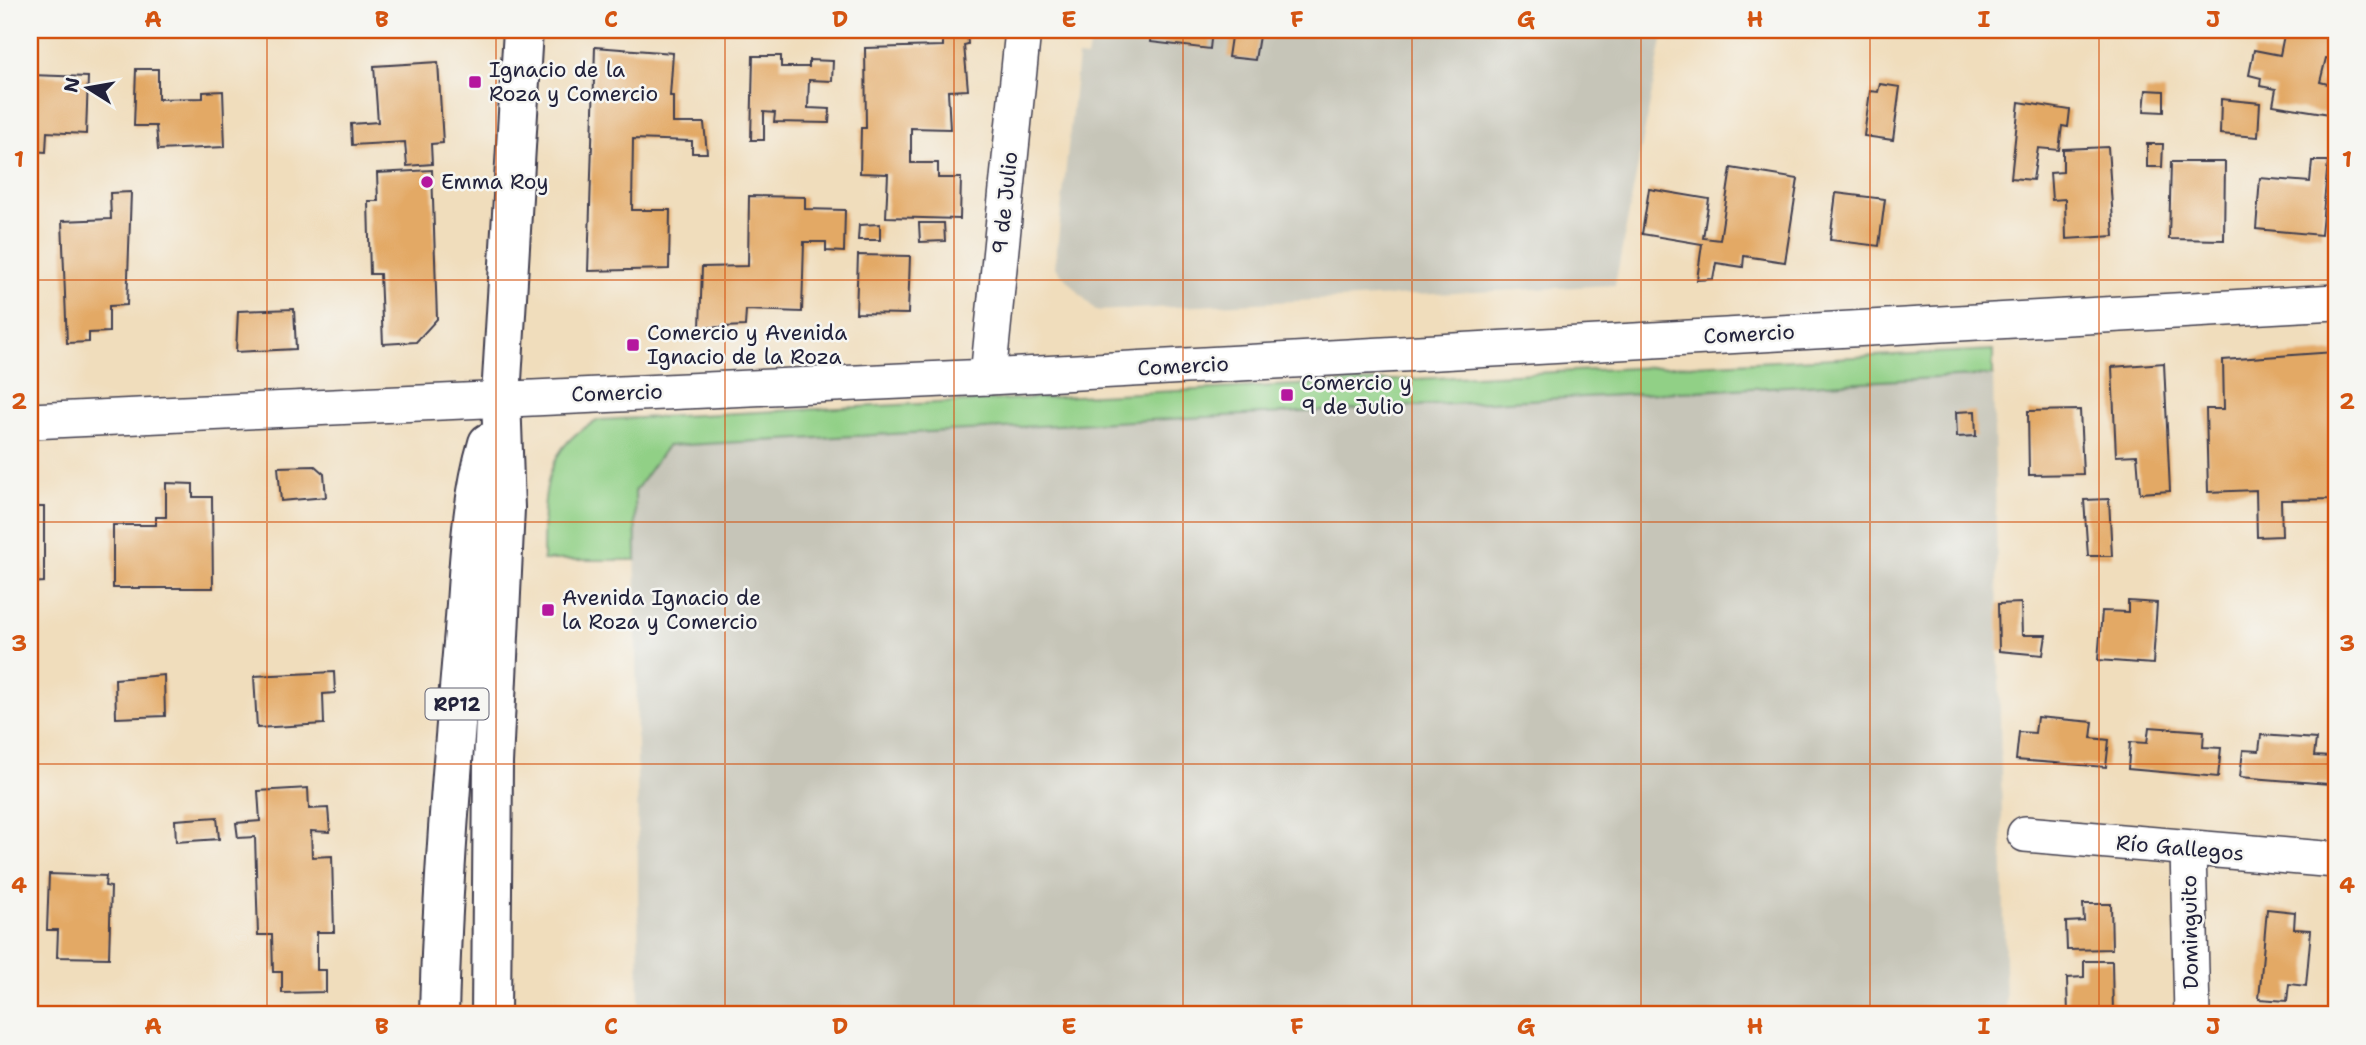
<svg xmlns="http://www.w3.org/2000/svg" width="2366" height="1045" viewBox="0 0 2366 1045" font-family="'Shantell Sans',sans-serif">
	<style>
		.industrial { fill: #c6c5b8 }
		.green { fill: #91d086; stroke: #5a7960; stroke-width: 2 }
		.building { fill: #e3a965 }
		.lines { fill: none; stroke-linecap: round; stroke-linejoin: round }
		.minor-casing { stroke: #413e4e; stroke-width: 38 }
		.primary-casing { stroke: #413e4e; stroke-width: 42 }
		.minor { stroke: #fff; stroke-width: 35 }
		.primary { stroke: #fff; stroke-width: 38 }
		.grid { fill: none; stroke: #d45411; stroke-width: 2; stroke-opacity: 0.55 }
		.poi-dot { fill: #b5179e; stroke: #f6f6f2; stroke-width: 2.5 }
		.labels { text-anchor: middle; stroke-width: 5; stroke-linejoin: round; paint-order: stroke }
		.shield { fill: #f6f6f2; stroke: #626272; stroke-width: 2 }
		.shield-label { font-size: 19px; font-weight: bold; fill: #22223b }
		.poi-label { font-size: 21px; fill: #22223b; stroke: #f6f6f2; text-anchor: start }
		.street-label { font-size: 21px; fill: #22223b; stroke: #f6f6f2 }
		.neatline { fill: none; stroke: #d45411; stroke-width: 2.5 }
		.grid-label { font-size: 23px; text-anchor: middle; font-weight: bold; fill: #d45411 }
	</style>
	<rect width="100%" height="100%" fill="#f6f6f2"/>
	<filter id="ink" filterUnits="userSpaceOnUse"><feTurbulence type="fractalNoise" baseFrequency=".0143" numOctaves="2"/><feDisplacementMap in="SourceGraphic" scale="14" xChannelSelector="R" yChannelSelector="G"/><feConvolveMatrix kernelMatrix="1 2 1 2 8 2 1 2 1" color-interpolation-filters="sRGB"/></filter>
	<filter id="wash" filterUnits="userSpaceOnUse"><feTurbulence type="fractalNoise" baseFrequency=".00686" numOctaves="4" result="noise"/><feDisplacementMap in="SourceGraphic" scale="28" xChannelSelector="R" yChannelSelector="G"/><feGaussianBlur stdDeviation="1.57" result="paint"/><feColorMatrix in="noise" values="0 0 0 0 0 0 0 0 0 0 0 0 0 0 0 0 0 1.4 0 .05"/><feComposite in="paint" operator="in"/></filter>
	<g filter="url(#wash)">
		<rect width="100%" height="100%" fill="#f0ddbc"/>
		<g class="industrial">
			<polygon points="1092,30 1664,30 1615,285 1096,311 1055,267 1078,57 1087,58"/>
			<polygon points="1993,375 2006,1015 639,1015 635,491 667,446"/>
		</g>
		<path class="green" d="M1993 350V375L667 446 635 491 636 560H543C544 504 538 447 599 420Z"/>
		<g id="blocks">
			<g class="building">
				<polygon points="1152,30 1212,30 1210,49 1150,42"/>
				<polygon points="1232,30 1260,30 1255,60 1228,57"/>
				<polygon points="2285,30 2336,30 2336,60 2326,58 2320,82 2336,86 2336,115 2273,105 2276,89 2260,86 2261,78 2249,75 2254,50 2280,55"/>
				<polygon points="967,32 968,44 964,45 968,90 948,91 950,129 911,128 911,163 938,163 938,178 961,178 960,219 886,217 888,174 860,173 861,128 866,128 865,48 943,46 943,34"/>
				<polygon points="595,47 673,53 670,96 673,96 673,123 704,123 707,153 692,153 692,141 633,139 632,210 670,210 669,269 588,271"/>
				<polygon points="753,56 781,56 781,67 809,67 809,60 833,61 832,81 809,80 808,108 830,109 829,123 774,122 775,113 764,112 764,140 751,140"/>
				<polygon points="438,62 443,143 431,144 432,164 407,166 405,142 352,145 351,124 378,122 374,66"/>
				<polygon points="136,69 158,69 158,99 203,98 203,92 223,91 225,147 158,150 156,126 134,126"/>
				<polygon points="30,75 88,77 86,134 47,132 46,152 30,151"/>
				<polygon points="1880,84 1900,87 1893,140 1864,136 1870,91 1878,92"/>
				<polygon points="2146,90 2164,91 2164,112 2144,111"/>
				<polygon points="2221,99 2260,103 2258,137 2220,134"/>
				<polygon points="2019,102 2070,110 2068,127 2062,126 2059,150 2038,148 2033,180 2011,178"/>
				<polygon points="2147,144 2163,144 2162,167 2147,167"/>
				<polygon points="2108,147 2114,236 2066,239 2065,199 2052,200 2050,173 2063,172 2063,149"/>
				<polygon points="2312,161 2328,161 2321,235 2256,229 2260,178 2310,182"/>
				<polygon points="2171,162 2225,162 2224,240 2169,239"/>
				<polygon points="1731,168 1798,179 1785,262 1744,256 1743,267 1716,263 1713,279 1697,280 1702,244 1642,234 1649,189 1709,199 1703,238 1720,240"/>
				<polygon points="432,170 437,319 416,342 383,344 380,274 370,274 368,201 378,201 377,173"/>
				<polygon points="131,192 127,305 109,306 109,332 89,333 89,342 67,343 62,221 111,219 110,193"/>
				<polygon points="1836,193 1885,199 1879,246 1830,240"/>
				<polygon points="749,196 805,197 805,209 845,210 844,252 826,251 826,242 804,242 802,312 746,310 745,326 700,328 702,267 748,266"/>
				<polygon points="919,223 944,223 945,241 920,242"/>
				<polygon points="880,224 880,240 858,240 859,225"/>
				<polygon points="858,255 910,256 908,314 856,313"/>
				<polygon points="294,309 296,349 236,352 238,311"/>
				<polygon points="2334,352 2336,499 2281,500 2282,536 2257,537 2256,490 2208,492 2206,409 2224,409 2223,360"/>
				<polygon points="2164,363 2170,491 2140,493 2137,455 2116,456 2112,367"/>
				<polygon points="2080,410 2083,474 2029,475 2028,411"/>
				<polygon points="1975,411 1976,436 1957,437 1956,412"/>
				<polygon points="315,466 324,474 326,497 281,501 278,467"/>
				<polygon points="166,483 193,484 193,497 212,497 213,588 113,588 113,525 156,525 156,517 166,517"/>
				<polygon points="2109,499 2112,556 2088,556 2084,500"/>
				<polygon points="30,507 44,507 44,582 30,583"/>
				<polygon points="2128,601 2157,603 2153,664 2098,660 2102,611 2128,612"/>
				<polygon points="2021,603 2022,635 2046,635 2043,655 1999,651 1998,604"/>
				<polygon points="334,672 335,693 323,694 324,724 257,728 254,676"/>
				<polygon points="164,675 165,716 116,718 115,679"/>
				<polygon points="2037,717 2093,722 2091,738 2109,740 2106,767 2016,760 2019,732 2035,733"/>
				<polygon points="2149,727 2204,731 2203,747 2221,748 2218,777 2128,769 2130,742 2147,743"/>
				<polygon points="2261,735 2316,739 2314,756 2331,757 2329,784 2240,777 2243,750 2259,751"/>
				<polygon points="308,788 309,809 328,808 330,832 311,831 312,857 332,856 334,932 317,932 317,970 326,970 326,992 282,993 282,972 273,972 272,935 258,935 255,837 238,838 236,823 260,821 258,791"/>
				<polygon points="217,817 219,839 176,842 175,820"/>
				<polygon points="49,874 106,876 105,886 111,887 109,958 57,957 58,930 47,930"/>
				<polygon points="2083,904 2111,904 2112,949 2067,950 2066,922 2084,921"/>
				<polygon points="2267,909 2295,912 2294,929 2311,930 2306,986 2289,984 2287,1001 2259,999"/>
				<polygon points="2084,961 2112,961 2113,1015 2068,1015 2067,978 2084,977"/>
			</g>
		</g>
	</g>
	<g filter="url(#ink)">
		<use href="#blocks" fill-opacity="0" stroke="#413e4e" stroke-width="2"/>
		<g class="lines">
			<defs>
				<g id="minor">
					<polyline points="988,377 1023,30"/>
					<polyline points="30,421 988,377 2336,302"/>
					<polyline points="2025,834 2336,860"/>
					<polyline points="2188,849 2192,1015"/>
				</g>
				<g id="primary">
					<path d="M439 1015C442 891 452 767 463 643 469 577 469 507 488 443"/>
					<polyline points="491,1015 493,763 505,508 501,397 523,30"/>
				</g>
			</defs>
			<use href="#minor" class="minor-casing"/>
			<use href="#primary" class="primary-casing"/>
			<use href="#minor" class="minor"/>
			<use href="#primary" class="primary"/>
		</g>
	</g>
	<path class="grid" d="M267 30V1015M496 30V1015M725 30V1015M954 30V1015M1183 30V1015M1412 30V1015M1641 30V1015M1870 30V1015M2099 30V1015M30 280H2336M30 522H2336M30 764H2336"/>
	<g class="poi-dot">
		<rect x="468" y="75" width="14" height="14" rx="3.5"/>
		<circle cx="427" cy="182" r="7"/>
		<rect x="626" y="338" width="14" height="14" rx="3.5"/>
		<rect x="1280" y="388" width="14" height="14" rx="3.5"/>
		<rect x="541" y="603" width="14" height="14" rx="3.5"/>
	</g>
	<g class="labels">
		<rect class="shield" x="425.5" y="688.5" width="63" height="31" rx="5"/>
		<g class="shield-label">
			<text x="457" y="711">RP12</text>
		</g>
		<g class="poi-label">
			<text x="489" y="77">Ignacio de la<tspan x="489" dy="24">Roza y Comercio</tspan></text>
			<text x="441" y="189">Emma Roy</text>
			<text x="647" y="340">Comercio y Avenida<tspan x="647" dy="24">Ignacio de la Roza</tspan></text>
			<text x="1301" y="390">Comercio y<tspan x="1301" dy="24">9 de Julio</tspan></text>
			<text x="562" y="605">Avenida Ignacio de<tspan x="562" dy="24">la Roza y Comercio</tspan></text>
		</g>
		<g class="street-label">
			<text transform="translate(1005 203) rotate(-84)" y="7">9 de Julio</text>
			<text transform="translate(1749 334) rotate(-3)" y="7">Comercio</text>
			<text transform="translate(1183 366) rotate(-3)" y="7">Comercio</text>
			<text transform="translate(617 393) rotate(-2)" y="7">Comercio</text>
			<text transform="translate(2180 848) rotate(5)" y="7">Río Gallegos</text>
			<text transform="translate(2190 932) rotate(-91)" y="7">Dominguito</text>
		</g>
	</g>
	<rect width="2366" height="1045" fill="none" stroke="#f6f6f2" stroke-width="77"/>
	<g transform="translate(88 88) rotate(281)" stroke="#f6f6f2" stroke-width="5" paint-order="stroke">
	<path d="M0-5L12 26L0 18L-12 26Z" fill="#22223b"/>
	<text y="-10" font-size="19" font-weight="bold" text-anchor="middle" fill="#22223b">N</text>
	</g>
	<rect x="38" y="38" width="2290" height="968" class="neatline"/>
	<g class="grid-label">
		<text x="153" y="27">A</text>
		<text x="382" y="27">B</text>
		<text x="611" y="27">C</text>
		<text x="840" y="27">D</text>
		<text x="1069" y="27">E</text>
		<text x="1297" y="27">F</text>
		<text x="1526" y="27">G</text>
		<text x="1755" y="27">H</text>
		<text x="1984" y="27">I</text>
		<text x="2213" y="27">J</text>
		<text x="19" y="167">1</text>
		<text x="2347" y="167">1</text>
		<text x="19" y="409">2</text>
		<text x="2347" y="409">2</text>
		<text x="19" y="651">3</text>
		<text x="2347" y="651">3</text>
		<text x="19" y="893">4</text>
		<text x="2347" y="893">4</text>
		<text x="153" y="1034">A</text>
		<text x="382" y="1034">B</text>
		<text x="611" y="1034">C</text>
		<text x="840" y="1034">D</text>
		<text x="1069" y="1034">E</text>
		<text x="1297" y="1034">F</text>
		<text x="1526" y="1034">G</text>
		<text x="1755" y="1034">H</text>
		<text x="1984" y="1034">I</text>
		<text x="2213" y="1034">J</text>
	</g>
</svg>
